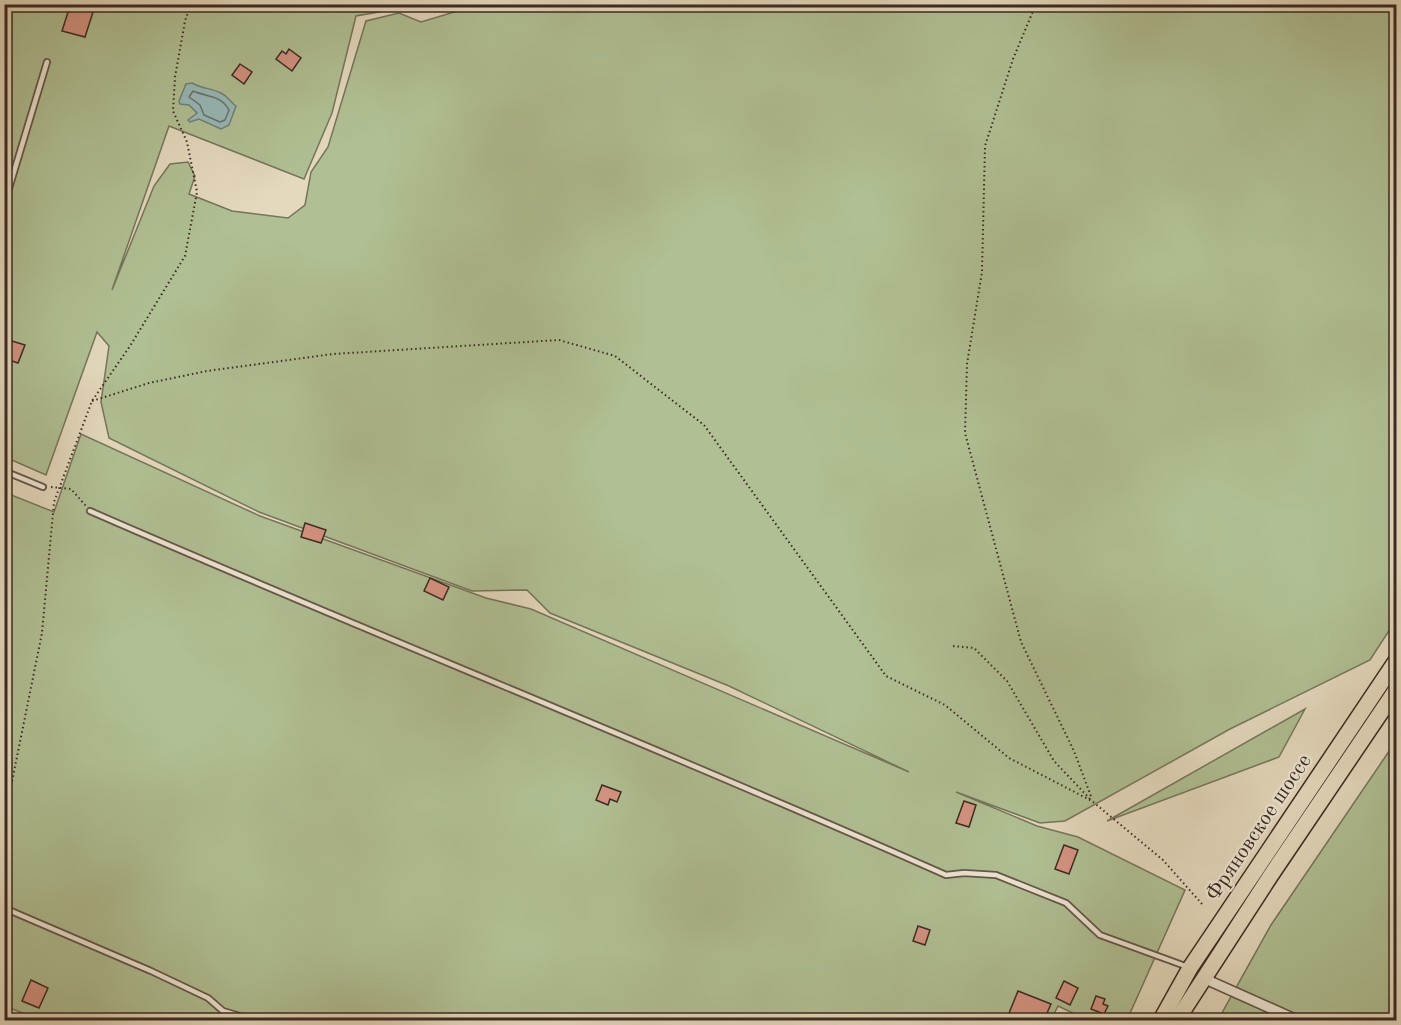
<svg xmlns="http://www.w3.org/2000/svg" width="1401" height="1025" viewBox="0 0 1401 1025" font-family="'Old Standard TT',serif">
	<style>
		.green { fill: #b0c094; stroke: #76755b; stroke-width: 1.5 }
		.water { fill: #97b9b7; stroke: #72807b; stroke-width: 1.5 }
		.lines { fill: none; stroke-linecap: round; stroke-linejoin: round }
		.shore { stroke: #69726c; stroke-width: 1.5 }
		.building { fill: #d59483; stroke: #3b2a22; stroke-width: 1.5 }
		.service-casing { stroke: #655649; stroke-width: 8 }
		.minor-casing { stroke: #655649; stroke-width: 12 }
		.primary-casing { stroke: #3b2a22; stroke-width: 18 }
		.path { stroke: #3b2a22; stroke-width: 2; stroke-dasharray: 1.5 3; stroke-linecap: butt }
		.service { stroke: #ede6d4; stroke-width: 4.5 }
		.minor { stroke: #ede6d4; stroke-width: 9 }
		.primary { stroke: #e4d9bd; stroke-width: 15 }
		.labels { text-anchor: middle; stroke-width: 4.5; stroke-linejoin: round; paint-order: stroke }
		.street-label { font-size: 21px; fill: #3b2a22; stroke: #ede6d4 }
	</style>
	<rect width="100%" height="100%" fill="#e4d9bd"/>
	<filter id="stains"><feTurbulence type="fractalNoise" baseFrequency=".00333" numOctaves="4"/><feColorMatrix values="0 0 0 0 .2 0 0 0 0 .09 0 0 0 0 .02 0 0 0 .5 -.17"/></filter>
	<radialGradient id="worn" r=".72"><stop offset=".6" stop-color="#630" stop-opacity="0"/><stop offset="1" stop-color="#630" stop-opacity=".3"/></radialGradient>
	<g class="green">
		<polygon points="481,4 1396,5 1396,620 1370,660 1230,729 1065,821 1040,823 956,792 1037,826 1078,837 1185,890 1127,1020 1088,1020 1058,1006 1051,1020 40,1020 5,1006 4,492 54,512 81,434 260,516 486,598 531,609 909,772 729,686 550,613 527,590 472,591 259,512 109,438 101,402 109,346 97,332 46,475 5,457 5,5 419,5 356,16 332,113 304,179 169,126 112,290 154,186 170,164 188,162 195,176 189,194 232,211 288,218 305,205 311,172 328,147 366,21 399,13 421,22"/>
		<polygon points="1305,709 1279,757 1107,821"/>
		<polygon points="1396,741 1396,1020 1218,1020 1271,925"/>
	</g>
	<path class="water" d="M192 83C202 89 211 88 221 93 229 97 230 102 236 106L229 125 221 129 199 119 190 122 188 120 197 113 189 105 180 104 179 101 186 84Z"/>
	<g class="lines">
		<path class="shore" d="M193 91C207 97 221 95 229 110L225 120 220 122 204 115 200 105 189 97Z"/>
	</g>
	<g class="building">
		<polygon points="70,6 93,12 85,37 62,31"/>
		<polygon points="289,49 301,58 292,71 276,59 282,51 286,54"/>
		<polygon points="240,64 252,72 244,84 232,75"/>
		<polygon points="12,341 25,345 18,363 6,359"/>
		<polygon points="305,523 326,530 321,543 301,537"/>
		<polygon points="430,578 449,587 443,600 424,591"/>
		<polygon points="602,785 621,792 617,802 610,799 608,805 596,800"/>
		<polygon points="964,801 976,805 969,827 956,823"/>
		<polygon points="1064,845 1078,850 1069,874 1055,869"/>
		<polygon points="918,926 930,930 925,945 913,941"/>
		<polygon points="31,980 48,988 39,1008 22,1001"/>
		<polygon points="1064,981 1078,988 1070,1005 1056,998"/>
		<polygon points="1018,991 1051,1004 1044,1020 1007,1018"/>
		<polygon points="1096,996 1105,999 1103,1004 1108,1006 1104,1014 1091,1009"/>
	</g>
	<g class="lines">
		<defs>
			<g id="service">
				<polyline points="4,205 47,62"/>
				<polyline points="4,471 43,487"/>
				<path d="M90 511C374 635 663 749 946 875L964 873 996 875 1066 903 1100 935 1188 967"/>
				<polyline points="4,908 151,971 208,998 223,1011 253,1020"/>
			</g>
			<polyline id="minor" points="1203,978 1297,1020"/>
			<g id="primary">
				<polyline points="1161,1020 1190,968 1396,661"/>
				<polyline points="1177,1020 1271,875 1396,690"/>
			</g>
		</defs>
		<use href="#service" class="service-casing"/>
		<use href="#minor" class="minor-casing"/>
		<use href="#primary" class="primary-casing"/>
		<g class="path">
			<polyline points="1036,4 1013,59 985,146 982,272 967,364 965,433 1021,642 1074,751 1092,799"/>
			<polyline points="92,401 149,383 207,371 333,354 559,340 615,356 704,425 886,676 945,705 1009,758 1092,801 1163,860 1202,904"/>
			<polyline points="51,487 71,489 86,506"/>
			<polyline points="953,646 974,648 1007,681 1054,761 1090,799"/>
			<polyline points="4,821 42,633 54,502 92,401 130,346 185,256 197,192 187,142 173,111 175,77 185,21 191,4"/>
		</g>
		<use href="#service" class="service"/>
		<use href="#minor" class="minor"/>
		<use href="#primary" class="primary"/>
	</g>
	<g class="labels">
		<g class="street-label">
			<text transform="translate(1258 827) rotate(-56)" y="7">Фряновское шоссе</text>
		</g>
	</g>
	<rect width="1401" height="1025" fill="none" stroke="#e4d9bd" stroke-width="24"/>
	<rect x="6" y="6" width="1389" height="1013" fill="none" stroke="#3b2a22" stroke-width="3"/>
	<rect x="12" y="12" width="1377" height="1001" fill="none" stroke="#3b2a22" stroke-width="1.5"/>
	<rect width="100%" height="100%" filter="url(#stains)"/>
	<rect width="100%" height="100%" fill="url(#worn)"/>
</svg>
